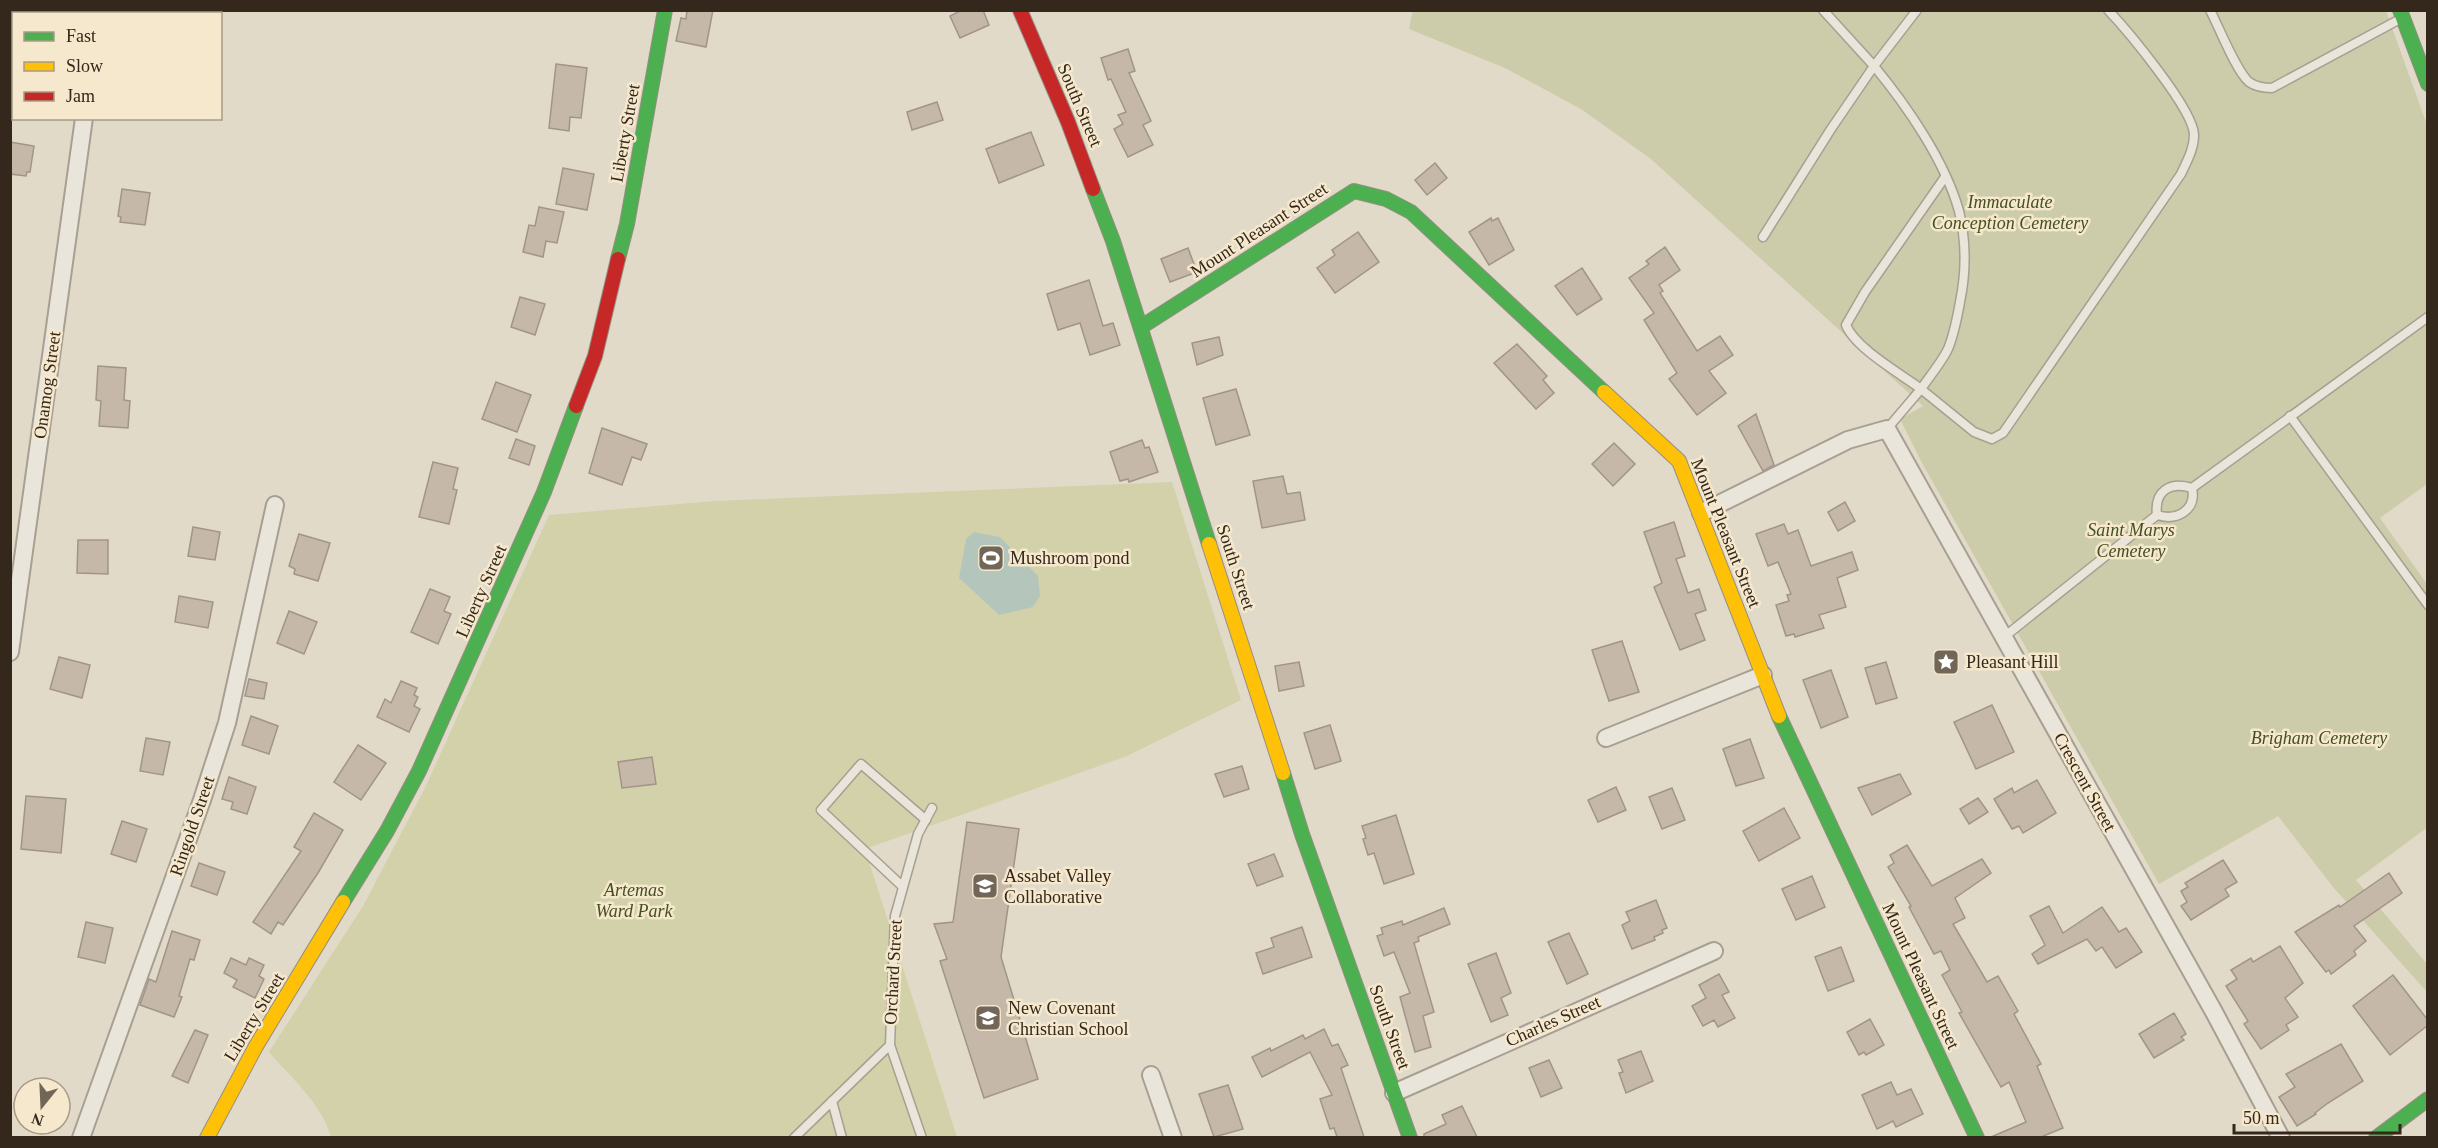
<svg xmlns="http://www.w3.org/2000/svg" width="2438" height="1148" viewBox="0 0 2438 1148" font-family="Georgia,serif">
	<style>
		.green { fill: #d2d1aa }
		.cemetery { fill: #cccbaa }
		.water { fill: #b4c6bb }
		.building { fill: #c5b8a9; stroke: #a19588; stroke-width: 1.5 }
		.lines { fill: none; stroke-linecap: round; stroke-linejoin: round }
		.lane-casing { stroke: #a79f92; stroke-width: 11 }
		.street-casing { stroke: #a79f92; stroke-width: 20 }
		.fast-casing { stroke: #968e82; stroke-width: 16 }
		.slow-casing { stroke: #968e82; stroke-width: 16 }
		.jam-casing { stroke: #968e82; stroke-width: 16 }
		.lane { stroke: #eae5da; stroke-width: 8 }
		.street { stroke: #eae5da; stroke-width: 16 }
		.fast { stroke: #4caf50; stroke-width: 14 }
		.slow { stroke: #ffc107; stroke-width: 14 }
		.jam { stroke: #c62828; stroke-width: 14 }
		.labels { text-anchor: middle; stroke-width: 5; stroke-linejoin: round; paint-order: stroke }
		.street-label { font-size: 18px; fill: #34271b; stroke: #f5e8cd }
		.park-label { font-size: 18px; font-style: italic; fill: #455022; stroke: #f5e8cd }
		.poi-label { font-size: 18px; fill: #34271b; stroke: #f5e8cd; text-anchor: start }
	</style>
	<rect width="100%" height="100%" fill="#e2dac8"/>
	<path class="green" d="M1172 482 1241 700 1127 756 865 849 957 1137H331C322 1104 291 1078 269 1052L363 906 425 788 549 515 715 501Z"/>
	<polygon class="cemetery" points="1413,10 2386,11 2427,125 2427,484 2380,518 2427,584 2428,827 2356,880 2427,964 2427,992 2333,887 2278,816 2159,884 1922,463 1900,419 1923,406 1651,159 1581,109 1505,68 1409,29"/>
	<polygon class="water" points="974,532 1000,537 1038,576 1040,596 1033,607 999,615 959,578 966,539"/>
	<g class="building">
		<polygon points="687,10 713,10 706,47 676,41 681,18 686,19"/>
		<polygon points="962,10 983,10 989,25 960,38 950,16"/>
		<polygon points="1128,49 1135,71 1129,73 1151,121 1143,125 1153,145 1128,157 1114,129 1123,124 1118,115 1126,112 1111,79 1108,80 1101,58"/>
		<polygon points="556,64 587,68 581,118 570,117 569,131 549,128"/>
		<polygon points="937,102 943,120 912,130 907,112"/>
		<polygon points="1031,132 1044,165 999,183 986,149"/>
		<polygon points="10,142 34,146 30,172 27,172 26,176 10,174"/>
		<polygon points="1435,163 1447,178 1427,195 1415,180"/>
		<polygon points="563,168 594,174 587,210 556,204"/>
		<polygon points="122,189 150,193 145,225 120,222 121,217 118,216"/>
		<polygon points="539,207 564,212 557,243 546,241 543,257 523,252 529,225 535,226"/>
		<polygon points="1491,218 1492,221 1498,218 1514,250 1489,265 1469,232"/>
		<polygon points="1358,232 1379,262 1335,293 1317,268 1335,255 1332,250"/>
		<polygon points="1665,247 1680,270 1659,285 1663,291 1660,293 1697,351 1720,336 1733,355 1709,371 1726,393 1697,415 1669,379 1677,373 1644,320 1654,313 1629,278 1649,264 1646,261"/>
		<polygon points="1188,248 1197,272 1170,282 1161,259"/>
		<polygon points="1582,268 1602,299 1577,315 1555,286"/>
		<polygon points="1089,280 1103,326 1113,323 1120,345 1090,355 1080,323 1058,330 1047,294"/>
		<polygon points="520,297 545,304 535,335 511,327"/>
		<polygon points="1219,337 1223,355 1197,365 1192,343"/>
		<polygon points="1517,344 1547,376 1543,380 1554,393 1536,409 1494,363"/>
		<polygon points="98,366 126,368 124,400 130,401 128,428 99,426 101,401 96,400"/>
		<polygon points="496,382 531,395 517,432 482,419"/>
		<polygon points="1236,389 1250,435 1216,445 1203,398"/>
		<polygon points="1756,414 1774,465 1763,471 1738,426"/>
		<polygon points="602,428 647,444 641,460 632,457 622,485 589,473"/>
		<polygon points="516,439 535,446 529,465 509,458"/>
		<polygon points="1142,440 1145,448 1149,447 1158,472 1129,482 1128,479 1120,481 1110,452"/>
		<polygon points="1614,443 1635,464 1613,486 1592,464"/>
		<polygon points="433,462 458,468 453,489 457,490 449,524 419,517"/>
		<polygon points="1283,476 1287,494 1300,492 1305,520 1262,528 1253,481"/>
		<polygon points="1845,502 1855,521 1838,531 1828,512"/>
		<polygon points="1674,522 1685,556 1676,559 1688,593 1699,589 1706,610 1695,614 1705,640 1680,650 1654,587 1662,583 1644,532"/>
		<polygon points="1784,524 1788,534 1798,530 1811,566 1852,552 1858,570 1837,578 1846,607 1819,615 1824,628 1795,637 1794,634 1786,636 1776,605 1789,601 1787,595 1791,594 1778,562 1768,566 1756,534"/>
		<polygon points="193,527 220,532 215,560 188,556"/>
		<polygon points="299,534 330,543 318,581 294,574 295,569 289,566"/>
		<polygon points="78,540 108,540 108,574 77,573"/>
		<polygon points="430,589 450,597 444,611 451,614 438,644 411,632"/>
		<polygon points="179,596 213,602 208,628 175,622"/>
		<polygon points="289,611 317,622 304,654 277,643"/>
		<polygon points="1622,641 1639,692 1609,701 1592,650"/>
		<polygon points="59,657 90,665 82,698 50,689"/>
		<polygon points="1299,662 1304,686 1279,691 1275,666"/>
		<polygon points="1886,662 1897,698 1876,704 1865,668"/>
		<polygon points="1831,670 1848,717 1821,728 1803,680"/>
		<polygon points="249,679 267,683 264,699 245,696"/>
		<polygon points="401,681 417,688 414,695 418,697 414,706 420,709 409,732 377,717 385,699 391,703"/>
		<polygon points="1992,705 2014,752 1976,769 1954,722"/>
		<polygon points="251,716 278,726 269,754 242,745"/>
		<polygon points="1330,725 1341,761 1315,769 1304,733"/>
		<polygon points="146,738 170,742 163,775 140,771"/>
		<polygon points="1750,739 1764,778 1736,786 1723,749"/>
		<polygon points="358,745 386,763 361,800 334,782"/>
		<polygon points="652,757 656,784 622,788 618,762"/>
		<polygon points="1242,766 1249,789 1224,797 1215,774"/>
		<polygon points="1900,774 1911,794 1872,815 1858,788"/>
		<polygon points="229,777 256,787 247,814 231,809 233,802 222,799"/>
		<polygon points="2037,780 2056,813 2023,833 2019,826 2012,829 1994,799 2012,788 2014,793"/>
		<polygon points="1616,787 1626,810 1598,822 1588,800"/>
		<polygon points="1672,788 1685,820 1662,829 1649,797"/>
		<polygon points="26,796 66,799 61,853 21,849"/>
		<polygon points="1978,798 1988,812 1969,824 1960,809"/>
		<polygon points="1784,808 1800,838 1759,861 1743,831"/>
		<polygon points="314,813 343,830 318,873 283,925 278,922 271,934 253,922 301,851 294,847"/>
		<polygon points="1396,815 1414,874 1384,884 1374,853 1368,855 1363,839 1366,838 1362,826"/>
		<polygon points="122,821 147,829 136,862 111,854"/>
		<polygon points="967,822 1019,829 1001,957 1038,1079 984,1098 940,961 947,959 934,924 953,922"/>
		<polygon points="1907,845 1932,886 1982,859 1991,873 1955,898 1965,918 1953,924 1987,982 1998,976 2018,1011 2014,1014 2041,1064 2037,1066 2063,1128 2041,1137 1991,1137 2026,1122 2009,1082 2001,1087 1959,1013 1962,1012 1942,975 1950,970 1941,951 1934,954 1909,907 1911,906 1888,867 1894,863 1890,855"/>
		<polygon points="1274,854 1283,876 1257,886 1248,864"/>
		<polygon points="2223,860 2237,882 2225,889 2229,896 2191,920 2181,906 2187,902 2181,891 2188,887 2185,883"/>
		<polygon points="199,863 225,872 217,895 191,886"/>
		<polygon points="2389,873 2402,893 2354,926 2366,941 2354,951 2356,955 2331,974 2329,970 2326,972 2295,932 2339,905 2340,907"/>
		<polygon points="1812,876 1825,907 1796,920 1782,889"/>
		<polygon points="1656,900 1667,928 1662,930 1663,933 1654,937 1655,940 1632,949 1622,925 1630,921 1626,912"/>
		<polygon points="2049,906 2063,933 2102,907 2119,932 2126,928 2142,952 2116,968 2102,947 2096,951 2087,939 2038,964 2032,954 2045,945 2030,916"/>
		<polygon points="1444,908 1450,924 1418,937 1419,941 1414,943 1434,1012 1423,1016 1431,1047 1415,1052 1400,997 1410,993 1394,952 1384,956 1377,936 1383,934 1381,928 1402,921 1403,925"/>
		<polygon points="86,922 113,928 105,963 78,957"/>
		<polygon points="1302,927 1312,957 1263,974 1256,953 1274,947 1271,938"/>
		<polygon points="172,931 200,940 194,960 190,959 179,996 182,997 174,1017 140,1005 149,979 156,982"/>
		<polygon points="1569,933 1588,974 1567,984 1548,942"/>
		<polygon points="2280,946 2303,983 2285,998 2298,1017 2286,1025 2289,1030 2261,1049 2244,1024 2248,1021 2226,986 2237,979 2231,970 2251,958 2253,962"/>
		<polygon points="1841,947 1854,981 1828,991 1815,957"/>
		<polygon points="1496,953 1511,993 1501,998 1508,1015 1491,1022 1468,964"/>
		<polygon points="231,958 246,965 249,958 264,965 259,976 264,979 255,998 233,987 237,980 224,973"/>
		<polygon points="1719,974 1729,992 1722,995 1735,1018 1718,1027 1714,1020 1703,1026 1692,1006 1706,998 1699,985"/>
		<polygon points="2393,975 2427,1019 2427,1026 2390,1055 2353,1006"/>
		<polygon points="2174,1013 2186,1034 2181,1037 2184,1040 2154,1058 2139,1034"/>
		<polygon points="1870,1019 1884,1045 1866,1055 1864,1052 1859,1055 1847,1032"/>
		<polygon points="1324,1029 1332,1046 1338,1044 1348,1065 1341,1068 1364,1137 1337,1137 1334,1128 1330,1129 1320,1099 1332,1095 1310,1052 1262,1077 1252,1057 1270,1048 1271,1051 1303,1035 1305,1039"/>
		<polygon points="195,1030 208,1035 188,1083 172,1076"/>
		<polygon points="2341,1044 2363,1081 2328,1103 2315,1113 2316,1114 2297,1126 2279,1097 2295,1087 2286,1074"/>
		<polygon points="1641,1051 1653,1081 1626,1093 1619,1073 1623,1072 1618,1060"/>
		<polygon points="1549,1060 1562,1088 1541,1097 1529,1068"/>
		<polygon points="1891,1082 1897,1095 1911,1089 1923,1114 1896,1127 1893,1121 1877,1129 1862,1095"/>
		<polygon points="1228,1085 1243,1129 1214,1137 1199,1094"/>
		<polygon points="1462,1106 1477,1137 1424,1137 1424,1134 1446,1124 1442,1115"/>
	</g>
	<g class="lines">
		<defs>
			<g id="lane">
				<polyline points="1823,10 1874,66 1917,10"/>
				<path d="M2210 10C2219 27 2236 71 2249 82 2256 87 2264 88 2272 88L2402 18"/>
				<path d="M1763 237 1831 129 1874 66C1907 106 1945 161 1959 211 1966 240 1966 273 1960 302 1957 318 1954 336 1947 351 1940 364 1930 376 1921 389L1974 432 1992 439 2003 433 2181 174C2187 161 2194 149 2194 135 2194 110 2127 30 2108 10"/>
				<polyline points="2290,416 2428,605"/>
				<path d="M1887 429 1921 389C1901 374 1855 348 1846 325L1865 292 1945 177"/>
				<polyline points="2192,488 2428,317"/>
				<path d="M2157 515C2154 491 2170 481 2192 488"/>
				<path d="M2157 515C2176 521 2197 511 2192 488"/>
				<polyline points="2004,637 2157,515"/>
				<polyline points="902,886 821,810 861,764 926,820"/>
				<polyline points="832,1101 842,1138"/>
				<polyline points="794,1138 890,1045"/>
				<polyline points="922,1138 890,1045 895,916 918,834 932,808"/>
			</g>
			<g id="street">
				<polyline points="99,14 100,10"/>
				<polyline points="10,94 14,94"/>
				<polyline points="1701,513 1848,440 1887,429 2214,1012 2281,1138"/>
				<polyline points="10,652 84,118"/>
				<polyline points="1606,738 1763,675"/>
				<polyline points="1151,1075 1173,1138"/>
				<polyline points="1394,1093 1714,951"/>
				<polyline points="81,1138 202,800 227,723 275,505"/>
			</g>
			<g id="fast">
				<polyline points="2400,10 2428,84"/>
				<polyline points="1093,189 1113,241 1209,544"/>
				<polyline points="618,259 627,224 665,10"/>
				<polyline points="1141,327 1354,191 1386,199 1411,212 1604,392"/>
				<polyline points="1779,716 1977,1138"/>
				<polyline points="1283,773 1302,834 1410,1138"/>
				<polyline points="343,902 387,831 419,771 544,492 576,406"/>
				<polyline points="2376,1138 2428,1099"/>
			</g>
			<g id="slow">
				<polyline points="1604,392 1679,461 1779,716"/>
				<polyline points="1209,544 1283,773"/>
				<polyline points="207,1138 256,1046 343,902"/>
			</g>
			<g id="jam">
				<polyline points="1020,10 1068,122 1093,189"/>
				<polyline points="576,406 595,356 618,259"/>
			</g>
		</defs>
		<use href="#lane" class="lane-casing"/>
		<use href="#street" class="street-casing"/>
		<use href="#fast" class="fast-casing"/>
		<use href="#slow" class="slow-casing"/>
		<use href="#jam" class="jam-casing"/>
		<use href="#lane" class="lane"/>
		<use href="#street" class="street"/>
		<use href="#fast" class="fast"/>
		<use href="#slow" class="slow"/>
		<use href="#jam" class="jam"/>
	</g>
	<defs>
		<symbol id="stadium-square" viewBox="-11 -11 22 22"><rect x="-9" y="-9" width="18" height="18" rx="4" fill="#716658" stroke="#f5e8cd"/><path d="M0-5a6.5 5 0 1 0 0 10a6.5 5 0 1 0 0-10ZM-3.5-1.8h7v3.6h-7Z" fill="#fff"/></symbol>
		<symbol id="sight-square" viewBox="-11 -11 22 22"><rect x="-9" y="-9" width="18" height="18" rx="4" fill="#716658" stroke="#f5e8cd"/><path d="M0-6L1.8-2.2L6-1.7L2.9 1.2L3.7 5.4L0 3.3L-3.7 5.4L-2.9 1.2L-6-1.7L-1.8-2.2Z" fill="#fff"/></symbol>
		<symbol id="school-square" viewBox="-11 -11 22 22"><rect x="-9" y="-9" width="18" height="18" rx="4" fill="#716658" stroke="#f5e8cd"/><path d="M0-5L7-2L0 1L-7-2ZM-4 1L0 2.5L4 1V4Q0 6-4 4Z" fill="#fff"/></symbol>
	</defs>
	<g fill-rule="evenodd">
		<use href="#stadium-square" x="976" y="543" width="30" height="30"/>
		<use href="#sight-square" x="1931" y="647" width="30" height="30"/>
		<use href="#school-square" x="970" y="871" width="30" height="30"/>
		<use href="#school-square" x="973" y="1003" width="30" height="30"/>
	</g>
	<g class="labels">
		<g class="street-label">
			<text transform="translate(1080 105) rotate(67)" y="6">South Street</text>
			<text transform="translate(625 133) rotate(-80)" y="6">Liberty Street</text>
			<text transform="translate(1259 230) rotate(-33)" y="6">Mount Pleasant Street</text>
			<text transform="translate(47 385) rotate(-82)" y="6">Onamog Street</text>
			<text transform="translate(1726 533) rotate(68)" y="6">Mount Pleasant Street</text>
			<text transform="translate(1236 567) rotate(72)" y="6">South Street</text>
			<text transform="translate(481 591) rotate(-66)" y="6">Liberty Street</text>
			<text transform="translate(2085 782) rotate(61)" y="6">Crescent Street</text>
			<text transform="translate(192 826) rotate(-71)" y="6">Ringold Street</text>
			<text transform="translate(893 972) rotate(-87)" y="6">Orchard Street</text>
			<text transform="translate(1921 976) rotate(65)" y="6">Mount Pleasant Street</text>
			<text transform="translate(254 1017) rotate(-59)" y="6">Liberty Street</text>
			<text transform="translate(1553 1021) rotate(-24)" y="6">Charles Street</text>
			<text transform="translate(1390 1027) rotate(70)" y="6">South Street</text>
		</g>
		<g class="park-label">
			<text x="2010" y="208">Immaculate<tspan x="2010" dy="21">Conception Cemetery</tspan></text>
			<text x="2131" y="536">Saint Marys<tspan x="2131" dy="21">Cemetery</tspan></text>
			<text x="2319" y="744">Brigham Cemetery</text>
			<text x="634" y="896">Artemas<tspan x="634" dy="21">Ward Park</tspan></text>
		</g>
		<g class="poi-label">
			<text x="1010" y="564">Mushroom pond</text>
			<text x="1966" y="668">Pleasant Hill</text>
			<text x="1004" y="882">Assabet Valley<tspan x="1004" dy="21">Collaborative</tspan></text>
			<text x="1008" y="1014">New Covenant<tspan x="1008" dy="21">Christian School</tspan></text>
		</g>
	</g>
	<rect width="2438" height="1148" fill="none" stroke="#34271b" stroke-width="24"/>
	<rect x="12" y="12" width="210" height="108" fill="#f5e8cd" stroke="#a89b86" stroke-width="1.5"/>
	<rect x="24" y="32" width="30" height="9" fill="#4caf50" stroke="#a89b86" stroke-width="1.5"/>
	<text x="66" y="42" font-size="18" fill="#34271b">Fast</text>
	<rect x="24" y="62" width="30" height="9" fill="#ffc107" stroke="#a89b86" stroke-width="1.5"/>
	<text x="66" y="72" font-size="18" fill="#34271b">Slow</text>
	<rect x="24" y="92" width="30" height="9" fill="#c62828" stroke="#a89b86" stroke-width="1.5"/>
	<text x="66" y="102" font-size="18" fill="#34271b">Jam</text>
	<g transform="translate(42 1106) rotate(198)"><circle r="28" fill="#f5e8cd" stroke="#a89b86" stroke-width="1.5"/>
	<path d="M0-4.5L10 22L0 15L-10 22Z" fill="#716658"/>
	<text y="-9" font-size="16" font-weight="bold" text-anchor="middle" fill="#34271b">N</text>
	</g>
	<path d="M2234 1124v9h166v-9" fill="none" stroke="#34271b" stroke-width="3"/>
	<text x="2243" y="1124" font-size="18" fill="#34271b" stroke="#f5e8cd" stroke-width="4.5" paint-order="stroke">50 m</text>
</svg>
